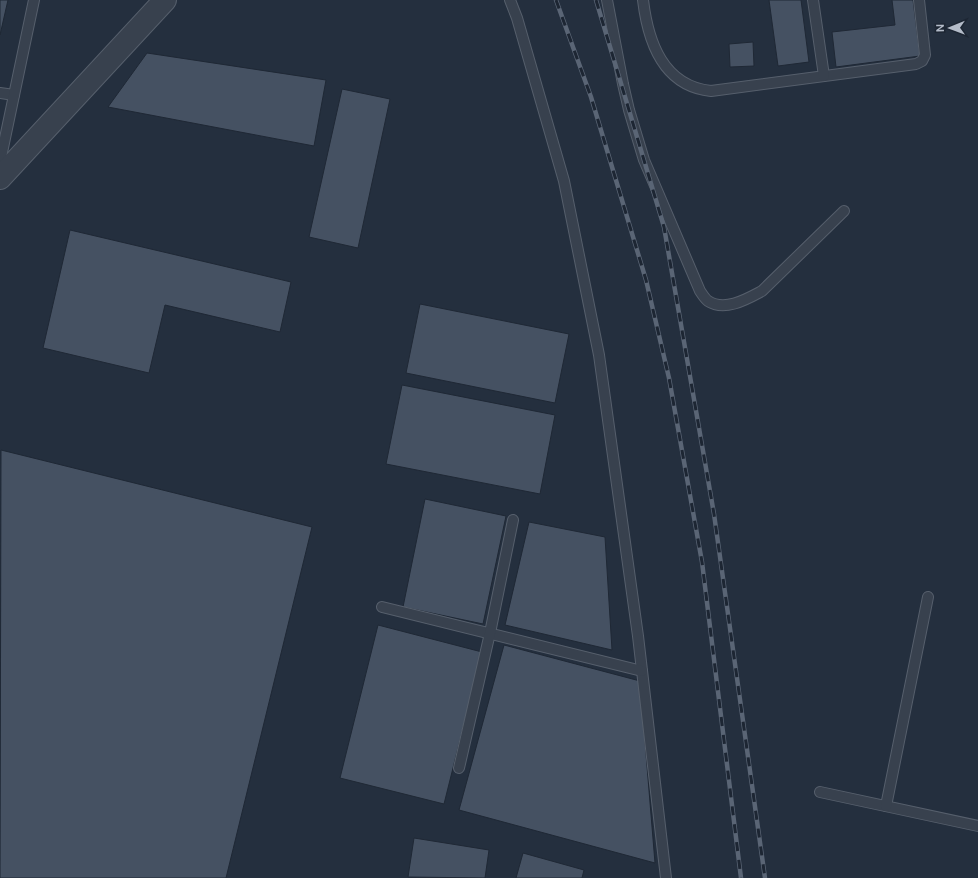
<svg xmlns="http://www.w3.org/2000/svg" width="978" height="878" viewBox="0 0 978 878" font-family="'DM Sans',sans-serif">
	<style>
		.building { fill: #455162; stroke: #1f2835 }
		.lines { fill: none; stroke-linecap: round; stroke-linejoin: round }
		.service-casing { stroke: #565f6c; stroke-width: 12 }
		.tertiary-casing { stroke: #565f6c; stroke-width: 24 }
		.service { stroke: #38414e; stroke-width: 10 }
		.tertiary { stroke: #38414e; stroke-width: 22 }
		.rail-casing { stroke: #5a6575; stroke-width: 4.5 }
		.rail { stroke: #1d2633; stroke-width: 3; stroke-dasharray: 9; stroke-linecap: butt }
	</style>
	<rect width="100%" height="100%" fill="#242f3e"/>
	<g class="building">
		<polygon points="0,0 8,0 0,35"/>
		<polygon points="769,0 801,0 809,62 778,66"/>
		<polygon points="892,0 913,0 920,56 836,67 832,32 895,25"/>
		<polygon points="753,42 754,66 730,67 729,44"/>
		<polygon points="147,53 326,80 314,146 108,107"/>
		<polygon points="342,89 390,99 358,248 309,237"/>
		<polygon points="70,230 291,282 280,332 165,305 149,373 43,348"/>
		<polygon points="420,304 569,334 555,403 406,373"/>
		<polygon points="402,385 555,415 540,494 386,464"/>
		<polygon points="1,450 312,527 226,878 0,878"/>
		<polygon points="425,499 506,516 483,624 403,607"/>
		<polygon points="529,522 605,537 612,650 505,625"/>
		<polygon points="378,625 482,652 444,804 340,778"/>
		<polygon points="504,645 640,681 655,863 459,810"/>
		<polygon points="414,838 489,850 485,878 408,877"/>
		<polygon points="523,853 584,870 582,878 516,878"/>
	</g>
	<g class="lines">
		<defs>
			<g id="service">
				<polyline points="510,0 517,18 564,181 599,355 638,636 666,878"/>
				<path d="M607 0 623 84 629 110 644 160 700 291C702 294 705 299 708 301 725 312 747 299 762 291L844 211"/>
				<path d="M643 0C648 42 663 86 711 91L916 64 922 61 925 55 919 0"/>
				<polyline points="813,0 824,76"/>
				<polyline points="0,93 14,95"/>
				<polyline points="0,162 34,0"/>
				<polyline points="382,607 642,671"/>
				<polyline points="459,768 490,633 513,520"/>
				<polyline points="820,792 978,826"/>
				<polyline points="886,806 928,597"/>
			</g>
			<polyline id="tertiary" points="0,178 165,0"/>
		</defs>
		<use href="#service" class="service-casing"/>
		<use href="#tertiary" class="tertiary-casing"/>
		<use href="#service" class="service"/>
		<use href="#tertiary" class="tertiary"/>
		<defs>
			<g id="rail">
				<polyline points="556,0 591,97 646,280 669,378 702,562 741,878"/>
				<polyline points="596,0 664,227 714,514 765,878"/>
			</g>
		</defs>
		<use href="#rail" class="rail-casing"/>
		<use href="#rail" class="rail"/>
	</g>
	<g transform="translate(950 28) rotate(269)" stroke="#1d2633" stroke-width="3" paint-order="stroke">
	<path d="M0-3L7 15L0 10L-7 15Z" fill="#b4bcc9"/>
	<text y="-6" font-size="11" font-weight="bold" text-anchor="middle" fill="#b4bcc9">N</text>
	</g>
</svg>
